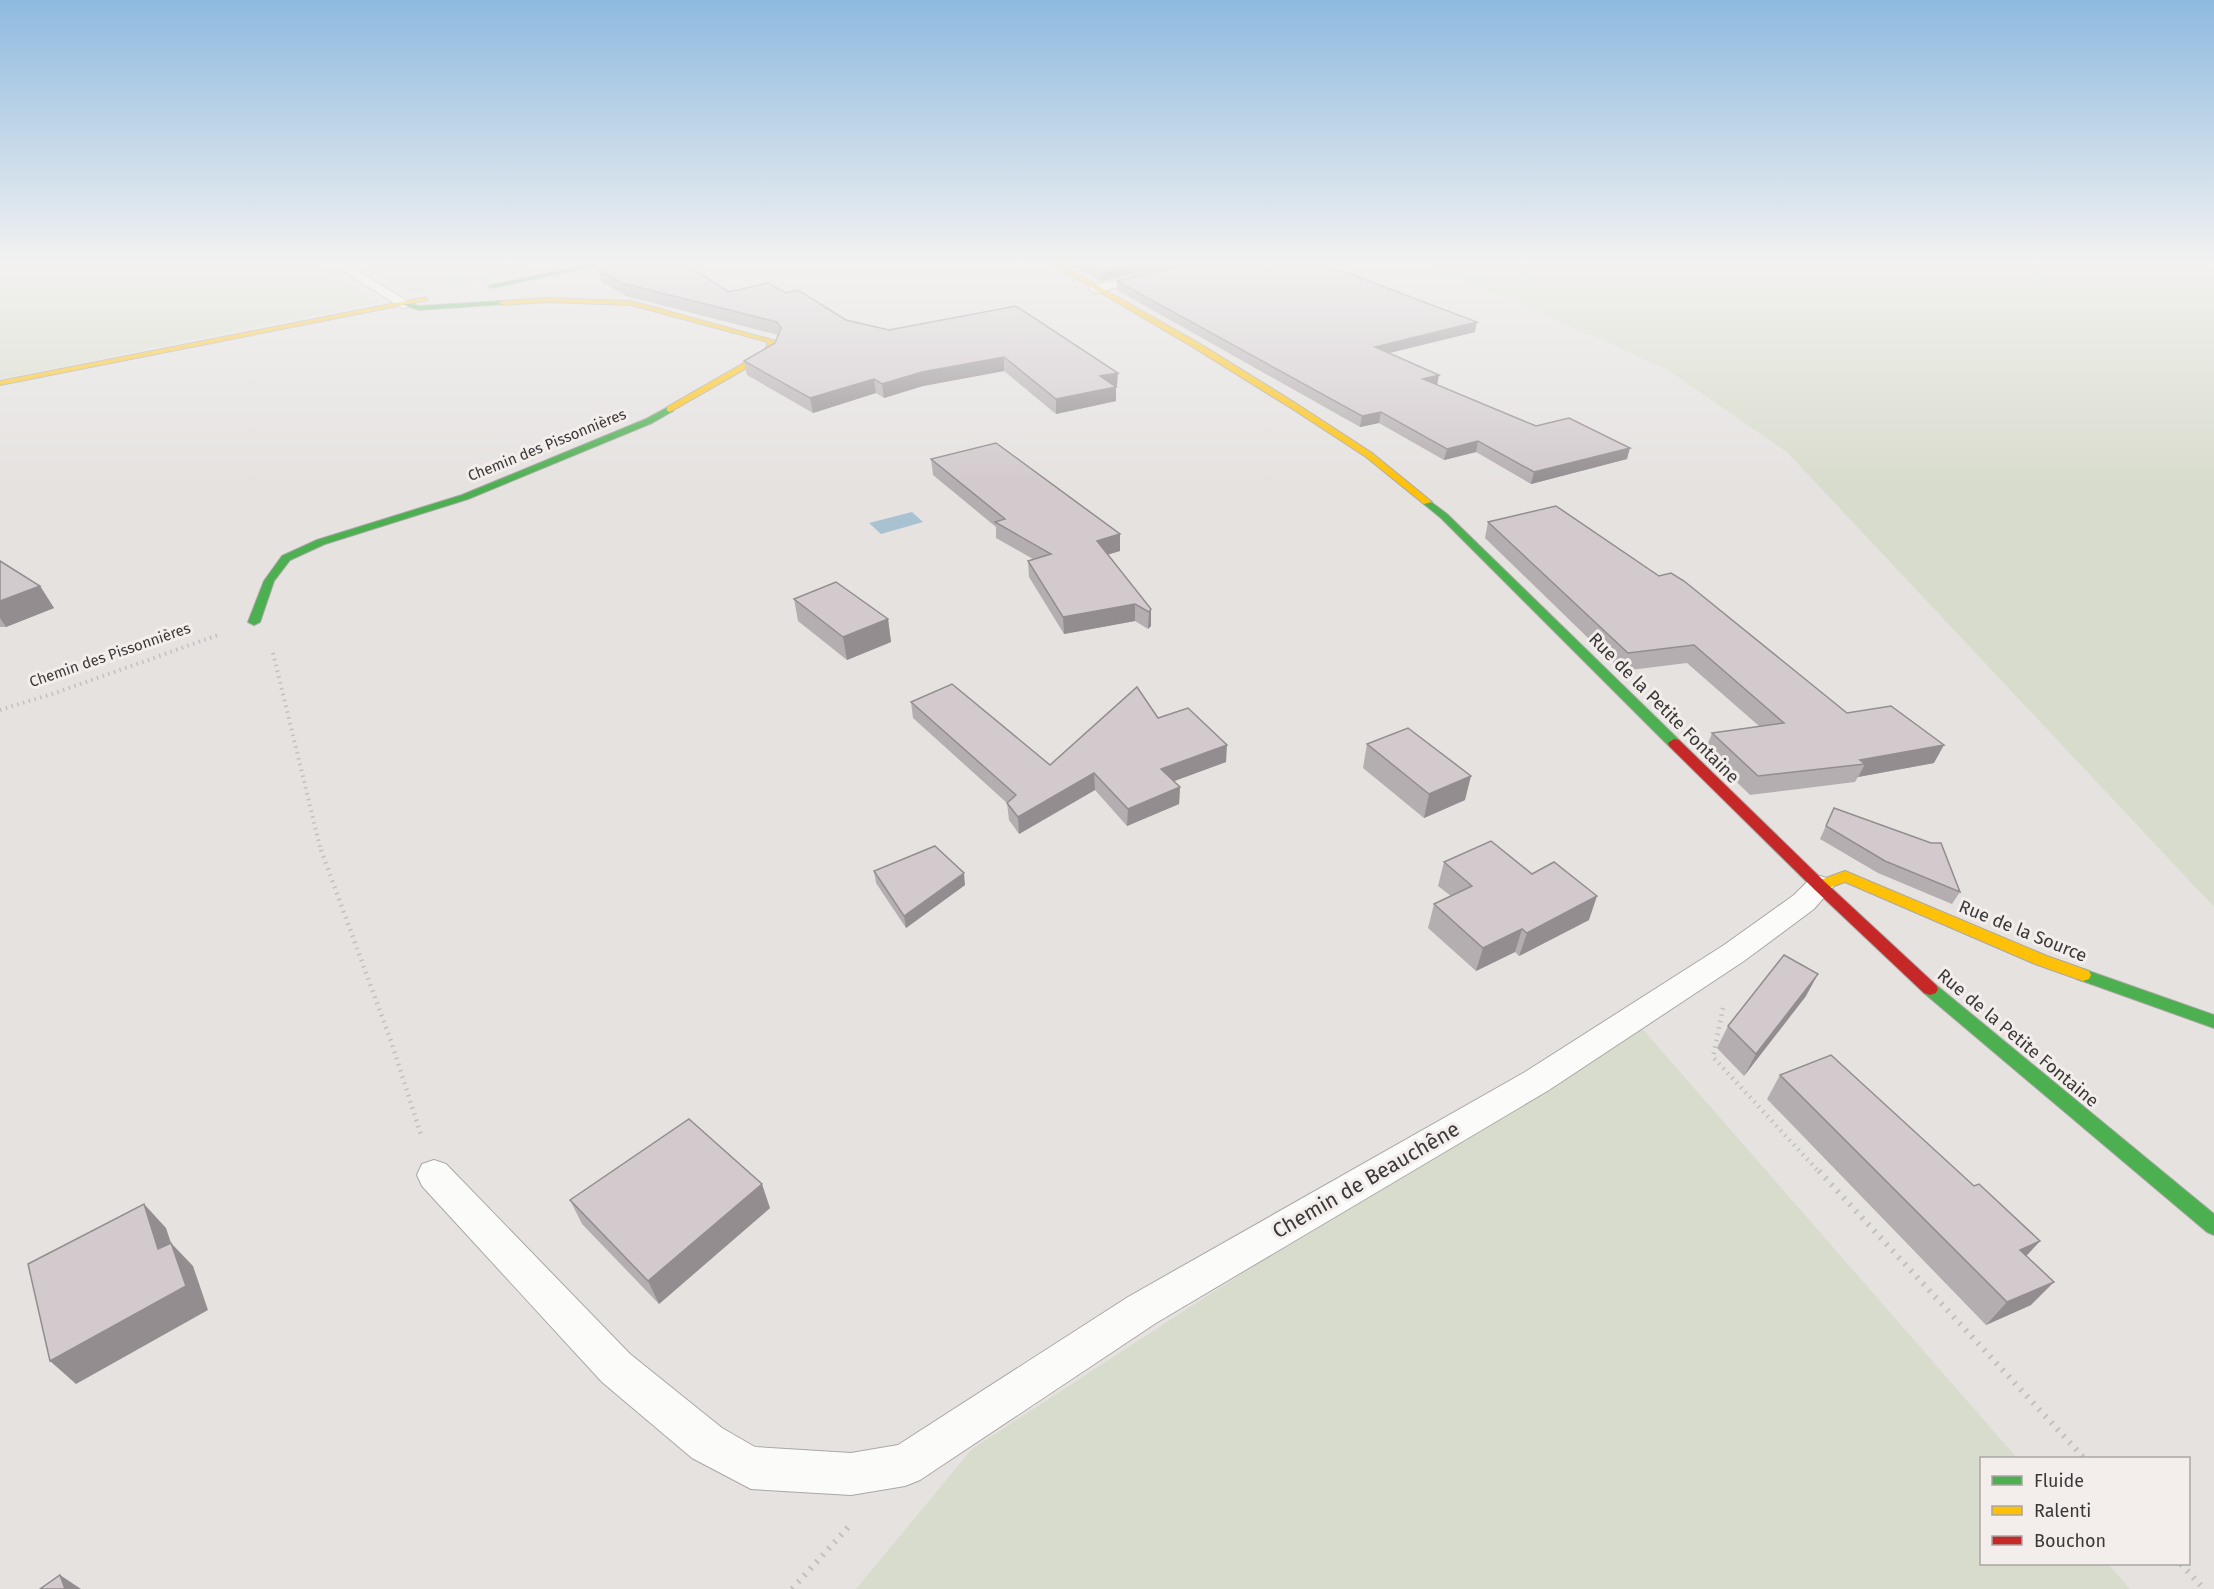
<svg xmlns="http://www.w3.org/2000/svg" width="2214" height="1589" viewBox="0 0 2214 1589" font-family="'Fira Sans',sans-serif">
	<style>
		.green { fill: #d8dccc }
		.water { fill: #a8c2d2 }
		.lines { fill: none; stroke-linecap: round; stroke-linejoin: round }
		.lane-casing { stroke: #aaa8a6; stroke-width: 2 }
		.fast-casing { stroke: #aaa8a6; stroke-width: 2 }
		.slow-casing { stroke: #aaa8a6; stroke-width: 2 }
		.jam-casing { stroke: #aaa8a6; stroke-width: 2 }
		.path-far2 { stroke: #c1c1c0; stroke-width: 4; stroke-dasharray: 1.5 4.5; stroke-linecap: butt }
		.path-far1 { stroke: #c1c1c0; stroke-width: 4.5; stroke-dasharray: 1.5 5; stroke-linecap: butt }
		.path { stroke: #c1c1c0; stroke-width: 6; stroke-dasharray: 2 7; stroke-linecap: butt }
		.lane { fill: #fbfbfa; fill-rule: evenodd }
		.fast { fill: #4caf50; fill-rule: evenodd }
		.slow { fill: #ffc107; fill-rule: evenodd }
		.jam { fill: #c62828; fill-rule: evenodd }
		.wall { fill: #b5aeb0 }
		.shaded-wall { fill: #938d90 }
		.building { fill: #d2cacd; stroke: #938d90; stroke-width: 1.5 }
		.labels { text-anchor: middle; stroke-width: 6; stroke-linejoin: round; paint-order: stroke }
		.far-street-label { font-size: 15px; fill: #3b3938; stroke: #f3eeec }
		.street-label { font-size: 18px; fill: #3b3938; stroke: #f3eeec }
		.near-street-label { font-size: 21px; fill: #3b3938; stroke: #f3eeec }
	</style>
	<rect width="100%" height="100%" fill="#e5e2e0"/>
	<g class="green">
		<polygon points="0,264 320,264 376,303 0,379"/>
		<polygon points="357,264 568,264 422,292 408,292"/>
		<polygon points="1417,264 2214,264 2214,907 1787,452 1666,369 1507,298"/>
		<polygon points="1640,1026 2017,1458 1982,1458 1982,1564 2108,1564 2130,1589 856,1589 972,1449 1213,1292 1621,1035"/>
	</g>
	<polygon class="water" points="912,512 923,522 881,534 869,523"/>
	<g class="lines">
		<defs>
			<g id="lane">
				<polygon points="333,264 347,264 412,304 405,308 400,307"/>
				<polygon points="1182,264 1202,264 1200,267 1095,293 1089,289 1090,286"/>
				<polygon points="1820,876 1830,879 1834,886 1814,909 1744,961 1549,1090 1156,1323 920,1480 905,1486 851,1495 751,1489 692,1458 602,1382 422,1186 417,1175 422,1164 434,1160 446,1164 630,1354 722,1428 755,1447 851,1453 898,1445 1128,1297 1525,1072 1724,945 1794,895 1810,879"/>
			</g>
			<g id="fast">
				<polygon points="592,264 604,264 491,288 488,286"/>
				<polygon points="503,301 507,303 505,304 419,310 401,304 405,302 419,306"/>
				<polygon points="670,406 673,407 673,411 652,423 468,499 325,544 290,560 274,581 260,622 254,625 248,622 264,581 282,556 317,540 462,495 646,419"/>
				<polygon points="1427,499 1447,514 1679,740 1680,743 1679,746 1669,746 1441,518 1424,504 1424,500"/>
				<polygon points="2083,969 2214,1015 2214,1028 2077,979 2075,975 2077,971"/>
				<polygon points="1930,983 1936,985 2214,1214 2214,1235 2207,1232 1924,993 1922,989 1924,985"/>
			</g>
			<g id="slow">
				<polygon points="1052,264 1059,264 1197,342 1297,404 1372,453 1432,502 1424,504 1366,457 1291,408 1191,346"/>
				<polygon points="426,297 428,300 0,385 0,381"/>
				<polygon points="546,298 631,301 776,341 771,354 670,412 667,411 667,407 765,351 768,342 631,305 546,302 503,305 499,303 503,301"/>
				<polygon points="1845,871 2047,956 2089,971 2091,975 2089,979 2083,981 2035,964 1845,882 1820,891 1815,890 1813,886 1815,882"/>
			</g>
			<polygon id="jam" points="1674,739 1679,740 1825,882 1936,985 1938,989 1936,993 1930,995 1924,993 1815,890 1669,746 1668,743"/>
		</defs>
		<use href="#lane" class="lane-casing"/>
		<use href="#fast" class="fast-casing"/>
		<use href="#slow" class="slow-casing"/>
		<use href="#jam" class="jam-casing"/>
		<g class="path-far2">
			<polyline points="273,653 321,851"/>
			<polyline points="0,710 58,692 218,635"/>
		</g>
		<g class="path-far1">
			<polyline points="321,850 392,1044 421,1135"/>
			<polyline points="1723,1008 1713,1057 1820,1173"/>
		</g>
		<g class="path">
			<polyline points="1819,1171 2084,1458"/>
			<polyline points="2181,1564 2204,1589"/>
			<polyline points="792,1589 852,1523"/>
		</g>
		<use href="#lane" class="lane"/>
		<use href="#fast" class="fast"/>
		<use href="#slow" class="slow"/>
		<use href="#jam" class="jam"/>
	</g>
	<g class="wall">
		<polygon points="1069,264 1173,264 1101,281"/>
		<polygon points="598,270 729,292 786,293 846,320 889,330 1016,306 1117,387 1116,387 1116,401 1056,414 1004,371 923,386 884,398 876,393 813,413 747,375 744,361 775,343 778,335 626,296 602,282"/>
		<polygon points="1117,281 1475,332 1389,353 1437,385 1536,426 1627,459 1531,484 1476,452 1444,460 1379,423 1360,427 1117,290"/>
		<polygon points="931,459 1120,534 1120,551 1107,554 1151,609 1151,626 1148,629 1135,621 1064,634 1029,577 1028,561 1033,559 996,538 996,527 933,475"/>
		<polygon points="1488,522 1847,713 1934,763 1858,777 1855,782 1750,795 1705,751 1712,733 1759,726 1687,663 1622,671 1485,538"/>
		<polygon points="0,561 40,586 54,608 6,627 0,627"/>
		<polygon points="794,599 888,619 891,642 847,660 798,621"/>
		<polygon points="911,702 1050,765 1158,718 1226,762 1173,781 1180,787 1179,804 1127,826 1095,790 1019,834 1009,820 1007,803 913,718"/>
		<polygon points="1367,744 1465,800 1424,818 1363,768"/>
		<polygon points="1834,808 1931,843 1960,892 1952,904 1878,873 1820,839"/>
		<polygon points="1444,862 1589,920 1519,956 1515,952 1476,971 1428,928 1434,904 1451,896 1438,886"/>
		<polygon points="874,871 965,885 906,928 876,883"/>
		<polygon points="1806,996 1744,1076 1717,1048 1728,1026"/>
		<polygon points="1780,1075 1974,1186 2040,1241 2026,1256 2031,1305 1986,1325 1767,1099"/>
		<polygon points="570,1200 770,1208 659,1304 582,1224"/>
	</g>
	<g class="shaded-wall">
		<polygon points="1136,264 1173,264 1101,281 1101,272"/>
		<polygon points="1477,322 1475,332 1373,357 1375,347"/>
		<polygon points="1004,357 1004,371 923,386 884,398 882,384 922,372"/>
		<polygon points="1118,373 1117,387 1116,387 1116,401 1056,414 1056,399 1100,376"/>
		<polygon points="1439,375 1437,386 1423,379"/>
		<polygon points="874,379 876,393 813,413 810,398"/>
		<polygon points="1381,412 1379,423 1360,427 1362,416"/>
		<polygon points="1478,441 1476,452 1444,460 1447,449"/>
		<polygon points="1630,448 1627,459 1531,484 1534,472"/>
		<polygon points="1120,534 1120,551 1097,558 1097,541"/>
		<polygon points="40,586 54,608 6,627 0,618 0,601"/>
		<polygon points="1135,604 1135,621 1064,634 1063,617"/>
		<polygon points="1151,609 1151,626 1148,629 1149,612"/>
		<polygon points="888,619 891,642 847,660 843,637"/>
		<polygon points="1227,745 1226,762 1161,786 1161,769"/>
		<polygon points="1944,745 1934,763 1858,777 1865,764 1860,760"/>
		<polygon points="1094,773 1095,790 1019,834 1018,817"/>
		<polygon points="1471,776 1465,800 1424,818 1429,794"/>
		<polygon points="1180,787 1179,804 1127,826 1128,809"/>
		<polygon points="964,873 965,885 906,928 904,916"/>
		<polygon points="1597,896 1589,920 1519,956 1527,933"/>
		<polygon points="1522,929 1515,952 1476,971 1483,948"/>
		<polygon points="1818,974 1806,996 1744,1076 1756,1054"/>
		<polygon points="762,1184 770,1208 659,1304 648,1281"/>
		<polygon points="144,1204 166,1228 181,1273 158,1249"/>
		<polygon points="2040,1241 2019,1264 2020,1250"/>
		<polygon points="171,1243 193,1266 208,1310 76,1384 50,1361"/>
		<polygon points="2054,1282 2031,1305 1986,1325 2007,1302"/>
		<polygon points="60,1575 81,1589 65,1589"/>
	</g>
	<g class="building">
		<polygon points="625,264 685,264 729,292 768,283 786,293 798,290 846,320 889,330 1016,306 1118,373 1100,376 1116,387 1056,399 1004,357 922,372 882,384 874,379 810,398 744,361 775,343 781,328 777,322 622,283 598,270"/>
		<polygon points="1085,264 1136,264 1101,272"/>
		<polygon points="1186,264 1324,264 1477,322 1375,347 1439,375 1423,379 1536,426 1569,418 1630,448 1534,472 1478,441 1447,449 1381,412 1362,416 1117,281"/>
		<polygon points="996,443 1120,534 1097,541 1151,609 1149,612 1135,604 1063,617 1028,561 1051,554 995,522 1005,519 931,459"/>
		<polygon points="1556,506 1659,576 1671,573 1684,581 1847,713 1891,706 1944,745 1860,760 1865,764 1758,776 1712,733 1784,723 1694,645 1628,653 1488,522"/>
		<polygon points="0,561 40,586 0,601"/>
		<polygon points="836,582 888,619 843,637 794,599"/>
		<polygon points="952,684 1050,765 1137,687 1158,718 1188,708 1227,745 1161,769 1180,787 1128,809 1094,773 1018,817 1007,803 1016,795 911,702"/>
		<polygon points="1408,728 1471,776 1429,794 1367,744"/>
		<polygon points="1834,808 1931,843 1941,843 1960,892 1885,861 1826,826"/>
		<polygon points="1491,841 1532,874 1554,862 1597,896 1527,933 1522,929 1483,948 1434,904 1472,886 1444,862"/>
		<polygon points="935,846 964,873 904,916 874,871"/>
		<polygon points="1784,955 1818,974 1756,1054 1728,1026"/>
		<polygon points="1831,1055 1974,1186 1979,1184 2040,1241 2020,1250 2054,1282 2007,1302 1780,1075"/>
		<polygon points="689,1119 762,1184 648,1281 570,1200"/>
		<polygon points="144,1204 158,1249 171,1243 186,1286 50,1361 28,1264"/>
		<polygon points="60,1575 65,1589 40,1589"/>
	</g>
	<linearGradient id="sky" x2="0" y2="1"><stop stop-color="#8ebadf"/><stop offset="0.54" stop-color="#f3f2f1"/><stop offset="1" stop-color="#f3f2f1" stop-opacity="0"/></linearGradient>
	<rect width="2214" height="486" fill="url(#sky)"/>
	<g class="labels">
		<g class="far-street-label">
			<text transform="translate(547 445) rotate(-22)" y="5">Chemin des Pissonnières</text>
			<text transform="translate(110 655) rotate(-19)" y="5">Chemin des Pissonnières</text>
		</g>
		<g class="street-label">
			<text transform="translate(1664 708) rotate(45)" y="6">Rue de la Petite Fontaine</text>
			<text transform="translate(2023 931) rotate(22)" y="6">Rue de la Source</text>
			<text transform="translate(2018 1038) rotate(40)" y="6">Rue de la Petite Fontaine</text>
		</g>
		<g class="near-street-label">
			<text transform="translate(1366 1180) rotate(-30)" y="7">Chemin de Beauchêne</text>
		</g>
	</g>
	<rect x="1980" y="1457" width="210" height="108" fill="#f3eeec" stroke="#a9a6a4" stroke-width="1.5"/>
	<rect x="1992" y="1476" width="30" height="9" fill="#4caf50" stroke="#a9a6a4" stroke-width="1.5"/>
	<text x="2034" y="1487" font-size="18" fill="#3b3938">Fluide</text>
	<rect x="1992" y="1506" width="30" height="9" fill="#ffc107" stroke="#a9a6a4" stroke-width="1.5"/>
	<text x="2034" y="1517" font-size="18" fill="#3b3938">Ralenti</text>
	<rect x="1992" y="1536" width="30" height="9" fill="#c62828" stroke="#a9a6a4" stroke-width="1.5"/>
	<text x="2034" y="1547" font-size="18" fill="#3b3938">Bouchon</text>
</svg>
